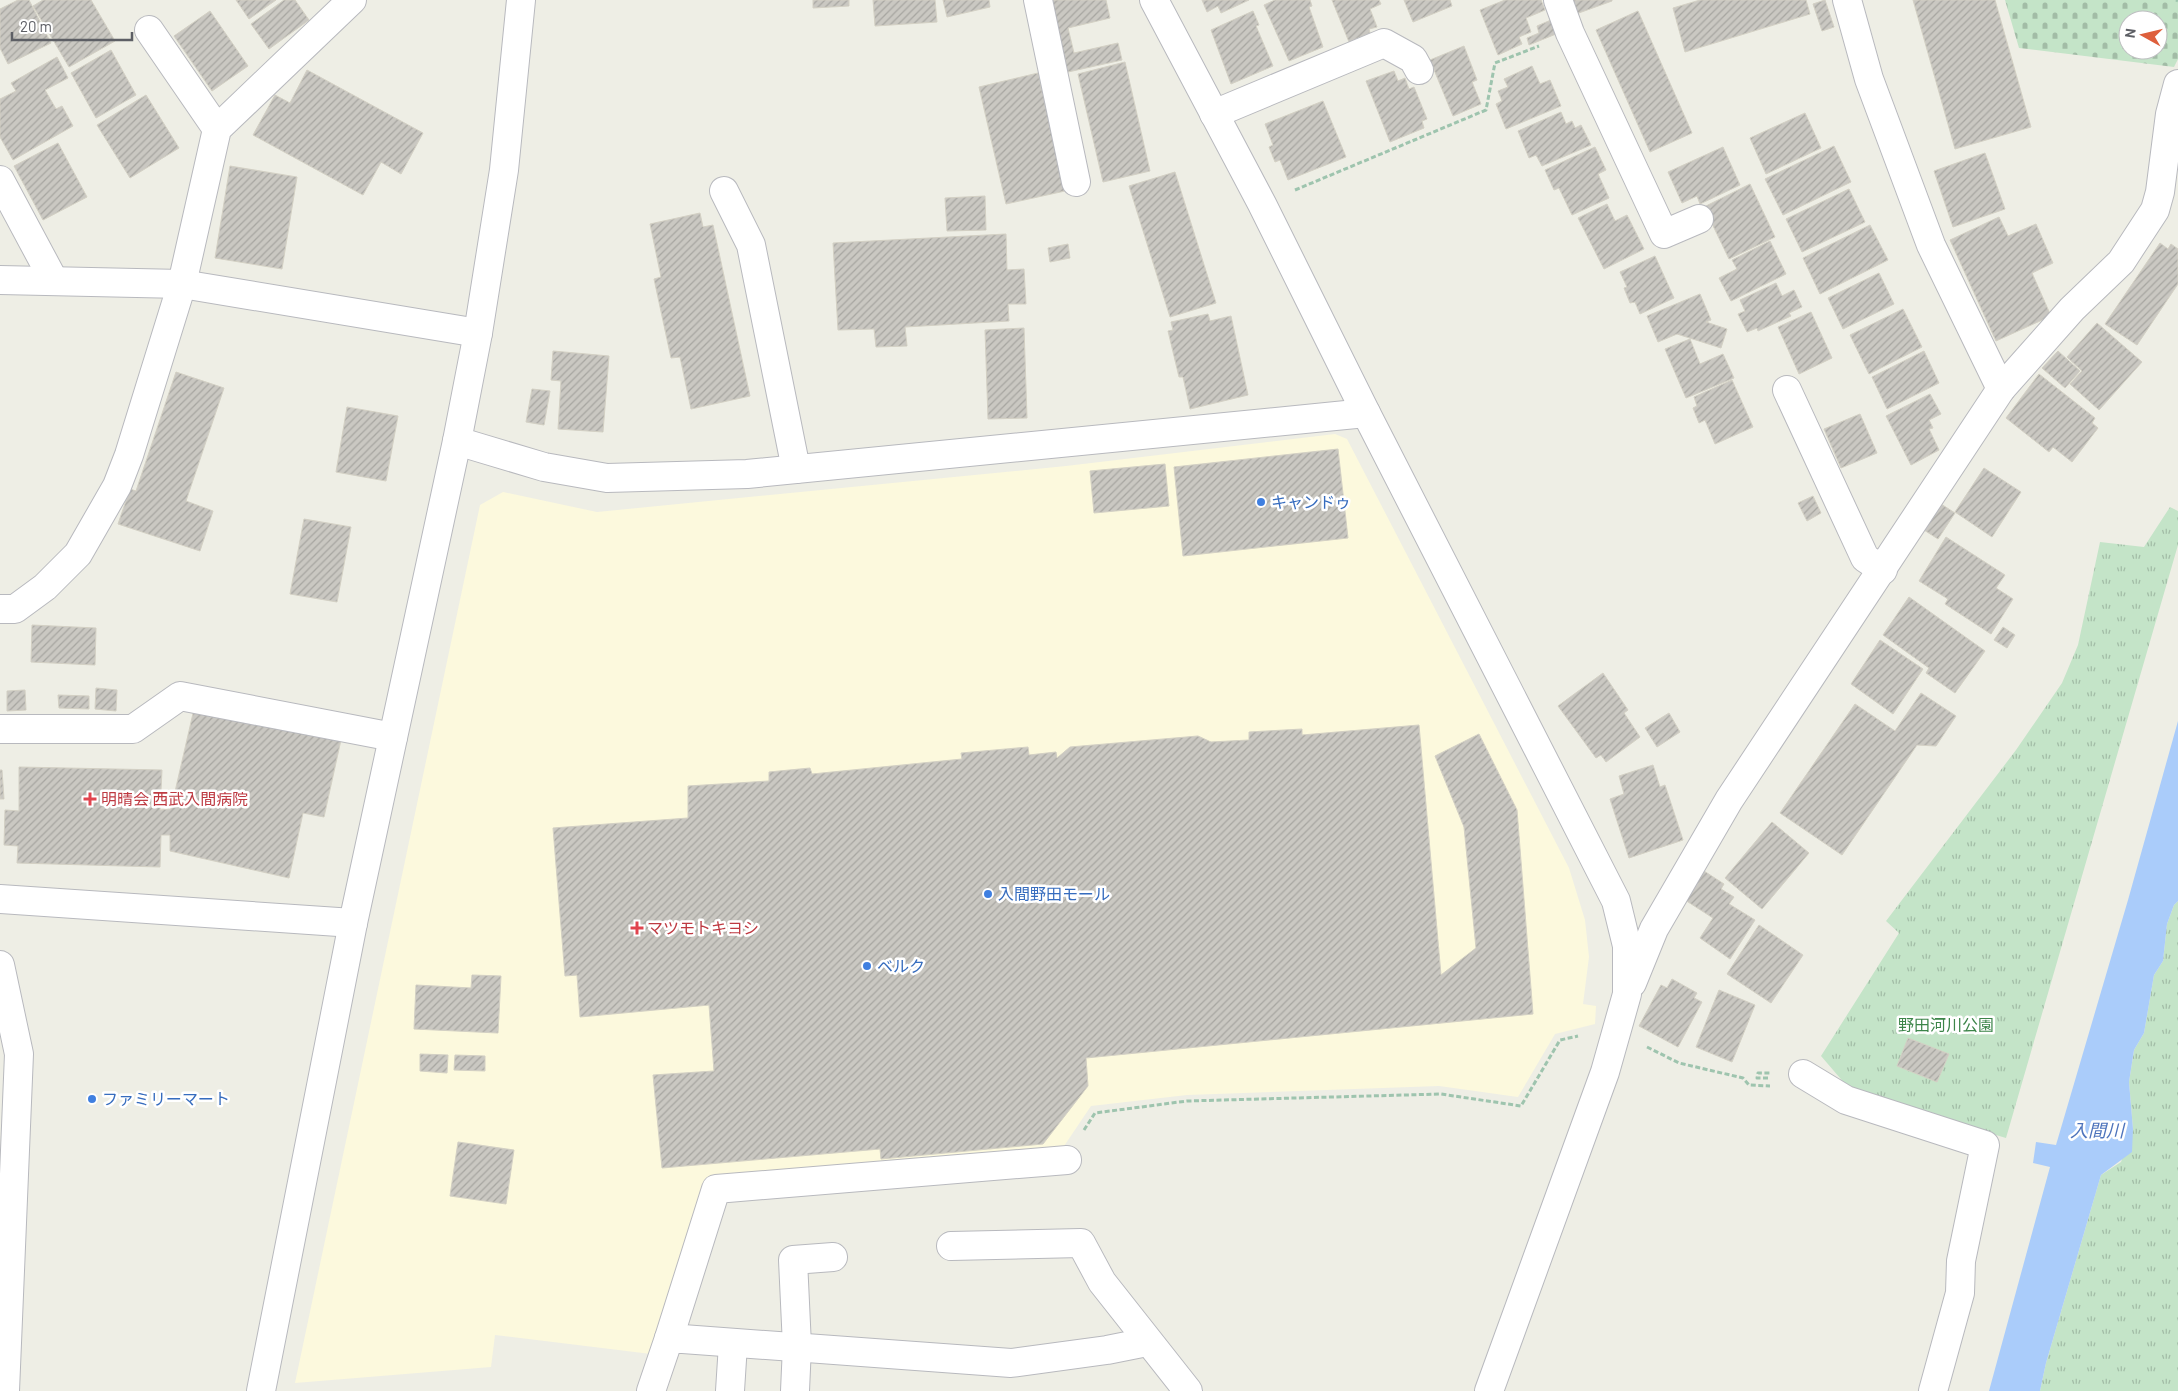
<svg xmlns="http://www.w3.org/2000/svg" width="2178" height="1391" viewBox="0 0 2178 1391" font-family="Barlow,'Noto Sans JP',sans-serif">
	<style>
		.commercial { fill: #fcf9dd }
		.grass { fill: url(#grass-tufts) }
		.cemetery { fill: url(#cemetery-stones); fill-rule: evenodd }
		.water { fill: #aaccfa }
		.building { fill: url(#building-hatch); stroke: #d3d0c4 }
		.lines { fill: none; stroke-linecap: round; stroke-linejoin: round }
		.minor-casing { stroke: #b8b9be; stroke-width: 30 }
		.path { stroke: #9ec4ae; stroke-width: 3; stroke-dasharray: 5 2.5; stroke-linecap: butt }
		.minor { stroke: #fff; stroke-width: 28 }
		.shop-dot { fill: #3f7fe0; stroke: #fff; stroke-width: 2 }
		.health-dot { fill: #e0444e; stroke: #fff; stroke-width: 2 }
		.labels { text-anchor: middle; stroke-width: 5; stroke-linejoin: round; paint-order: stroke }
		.shop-label { font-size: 16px; fill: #366cbe; stroke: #fff; text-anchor: start }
		.health-label { font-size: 16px; fill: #be3a42; stroke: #fff; text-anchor: start }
		.park-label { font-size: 16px; fill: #3c8549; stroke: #fff }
		.water-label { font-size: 18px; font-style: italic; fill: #4e74bc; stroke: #fff }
	</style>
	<defs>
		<pattern id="grass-tufts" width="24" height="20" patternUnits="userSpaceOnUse" patternTransform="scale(1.25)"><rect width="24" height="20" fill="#c4e4c8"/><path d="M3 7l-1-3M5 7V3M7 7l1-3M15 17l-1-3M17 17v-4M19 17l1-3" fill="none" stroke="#a2bca6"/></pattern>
		<pattern id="cemetery-stones" width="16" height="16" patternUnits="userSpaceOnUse" patternTransform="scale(1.25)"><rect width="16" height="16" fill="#c4e4c8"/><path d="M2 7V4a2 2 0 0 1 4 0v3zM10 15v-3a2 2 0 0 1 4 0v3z" fill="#a2bca6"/></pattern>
		<pattern id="building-hatch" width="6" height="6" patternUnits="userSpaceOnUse" patternTransform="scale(1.25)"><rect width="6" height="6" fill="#cac8c2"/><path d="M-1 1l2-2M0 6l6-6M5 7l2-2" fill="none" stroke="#a7a6a1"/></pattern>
	</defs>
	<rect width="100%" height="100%" fill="#eeeee5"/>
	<polygon class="commercial" points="1335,434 1347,439 1569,868 1585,920 1589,957 1583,1004 1596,1006 1595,1024 1555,1034 1518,1097 1439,1086 1187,1095 1091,1106 1060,1152 710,1181 651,1354 495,1335 491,1367 295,1383 480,505 503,492 597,512 1066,466"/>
	<g class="grass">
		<polygon points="2170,507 2178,511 2178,545 2006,1138 1852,1092 1821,1056 1899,933 1886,921 2016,750 2062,683 2078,645 2100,542 2144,547"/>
		<polygon points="2178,901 2178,1391 2040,1391 2046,1363 2101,1175 2121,1162 2133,1129 2129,1082 2134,1050 2144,1033 2154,975 2163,961 2167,924 2174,905"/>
	</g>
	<path class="cemetery" d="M2005 0H2178V59L2174 67 2019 48ZM2128 20H2158V50H2128Z"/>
	<polygon class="water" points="2178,721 2178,901 2174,905 2167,924 2163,961 2154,975 2144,1033 2134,1050 2129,1082 2133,1129 2132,1152 2101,1175 2046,1363 2040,1391 1989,1391 2050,1167 2033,1163 2036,1142 2056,1145 2128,900"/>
	<g class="building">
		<polygon points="18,0 29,0 51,43 8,64 0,48 0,9"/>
		<polygon points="43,0 91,0 115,41 69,67 33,6"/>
		<polygon points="236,0 276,0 249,19"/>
		<polygon points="284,0 295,0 309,20 269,49 251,24"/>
		<polygon points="813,0 849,0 849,6 813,8"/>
		<polygon points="873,0 935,0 937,22 875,26"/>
		<polygon points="943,0 989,0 990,7 947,17"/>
		<polygon points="1051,0 1106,0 1110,18 1068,28 1074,53 1118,43 1122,60 1068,72"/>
		<polygon points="1202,0 1249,0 1221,13 1218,6 1207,12"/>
		<polygon points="1275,0 1310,0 1312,6 1309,7 1323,47 1289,61 1264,5"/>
		<polygon points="1332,0 1379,0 1381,4 1370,9 1377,27 1369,29 1370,33 1349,42"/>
		<polygon points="1404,0 1450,0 1452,6 1413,22"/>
		<polygon points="1505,0 1541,0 1545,10 1526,18 1531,32 1519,37 1522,44 1498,55 1480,10"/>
		<polygon points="1571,0 1612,0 1612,1 1576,14"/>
		<polygon points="1700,0 1806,0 1810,14 1685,52 1673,8"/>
		<polygon points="1825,0 1834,27 1822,31 1813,4"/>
		<polygon points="1913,0 1995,0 2031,127 1955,149"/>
		<polygon points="210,11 248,66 212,91 174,36"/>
		<polygon points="1253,11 1259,25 1256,26 1273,66 1231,84 1211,30"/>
		<polygon points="1638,11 1692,133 1650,152 1596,30"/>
		<polygon points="1551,20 1556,34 1529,45 1527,38 1539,33 1537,26"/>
		<polygon points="1464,46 1477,80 1472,82 1481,104 1453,116 1430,60"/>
		<polygon points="111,50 136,95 96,118 71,73"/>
		<polygon points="57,57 68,78 45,90 56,109 62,106 73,126 13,160 0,137 0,99 16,91 11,83"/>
		<polygon points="1125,62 1150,171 1103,182 1078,74"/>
		<polygon points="1532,66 1540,84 1550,80 1561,106 1506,129 1496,104 1502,101 1498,91 1508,87 1504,79"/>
		<polygon points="307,70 423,133 401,174 381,162 363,195 253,135 275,95 290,103"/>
		<polygon points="1394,71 1398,81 1405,78 1409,89 1414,87 1427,119 1422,121 1424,128 1390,142 1366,81"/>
		<polygon points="1038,73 1065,191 1006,204 979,87"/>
		<polygon points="146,95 179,148 130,178 97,125"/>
		<polygon points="1323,101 1346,157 1288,180 1280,160 1275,162 1269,147 1273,145 1265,124"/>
		<polygon points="1561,112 1566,124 1572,121 1575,128 1581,125 1591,145 1542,166 1536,155 1529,158 1518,131"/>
		<polygon points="1805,113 1821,148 1766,174 1750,138"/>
		<polygon points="58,143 87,197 43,220 14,166"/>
		<polygon points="1834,146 1851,182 1783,215 1765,179"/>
		<polygon points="1595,147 1606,170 1598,174 1609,198 1572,215 1559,188 1554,190 1545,170"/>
		<polygon points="1723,147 1740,185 1700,204 1697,196 1682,203 1668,172"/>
		<polygon points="1985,153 2005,209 1953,227 1934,171"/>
		<polygon points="230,166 297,177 282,269 215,258"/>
		<polygon points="1175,172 1216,303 1170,317 1129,186"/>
		<polygon points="1750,184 1775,237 1729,259 1704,207"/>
		<polygon points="1849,189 1865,222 1802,252 1786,219"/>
		<polygon points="985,196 986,230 947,231 945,198"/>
		<polygon points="1607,204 1615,221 1627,215 1644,249 1604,269 1578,218"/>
		<polygon points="700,213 703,227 713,225 750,396 691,409 680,357 671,358 654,279 661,277 650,224"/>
		<polygon points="1999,217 2008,236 2036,224 2053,263 2032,273 2051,316 1996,341 1950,240"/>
		<polygon points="1870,225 1888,260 1820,294 1803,258"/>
		<polygon points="1006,234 1007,270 1024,269 1026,304 1008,304 1009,321 905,327 907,346 876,347 874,329 838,330 833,243"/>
		<polygon points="1770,241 1786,274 1731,301 1719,278 1737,269 1732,260"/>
		<polygon points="2160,243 2168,249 2171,244 2178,249 2178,284 2137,345 2105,324"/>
		<polygon points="1068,244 1070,258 1050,262 1048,248"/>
		<polygon points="1655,256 1674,298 1640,314 1635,302 1630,303 1624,288 1627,287 1620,272"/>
		<polygon points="1879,273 1894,304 1843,329 1828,298"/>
		<polygon points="1776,283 1782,296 1794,290 1802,307 1789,313 1791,316 1758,331 1757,328 1747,332 1738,314 1745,311 1740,300"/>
		<polygon points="1700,294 1711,320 1706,322 1727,329 1721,348 1677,334 1658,342 1647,316"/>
		<polygon points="1903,309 1922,347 1869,374 1850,335"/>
		<polygon points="1811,312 1832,358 1799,374 1778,327"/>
		<polygon points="1208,314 1210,321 1231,316 1248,395 1190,409 1183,377 1179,377 1168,331 1173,330 1171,322"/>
		<polygon points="2097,323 2142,362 2099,410 2070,384 2082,371 2067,357"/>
		<polygon points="1024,328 1027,418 988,419 985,330"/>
		<polygon points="1690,339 1700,364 1723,354 1734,378 1686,398 1665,349"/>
		<polygon points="553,351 609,356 603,432 558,429 561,381 551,380"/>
		<polygon points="1924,351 1939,383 1887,409 1872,377"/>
		<polygon points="2058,351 2080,371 2065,388 2042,368"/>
		<polygon points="176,372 224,388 186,501 213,511 200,551 118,524 130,489 136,491"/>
		<polygon points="2039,374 2095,418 2092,423 2098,428 2072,462 2053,447 2049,452 2006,418"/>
		<polygon points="1732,380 1753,427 1715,444 1705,420 1699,423 1693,408 1697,406 1694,397"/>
		<polygon points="532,389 550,391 544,425 526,422"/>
		<polygon points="1930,394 1941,414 1929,420 1933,428 1929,429 1939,450 1911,465 1886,416"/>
		<polygon points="347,407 398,416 386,481 336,472"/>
		<polygon points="1860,414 1877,453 1841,468 1824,429"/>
		<polygon points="1338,449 1348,538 1183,556 1174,467"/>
		<polygon points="1165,464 1169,506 1094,513 1090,471"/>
		<polygon points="1984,468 2021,492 1992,537 1955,512"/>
		<polygon points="1813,496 1821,513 1807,521 1798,503"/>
		<polygon points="1941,504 1955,513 1938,539 1924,530"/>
		<polygon points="304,519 351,527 337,602 290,594"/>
		<polygon points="1946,537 2005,575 1996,588 2013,599 1991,634 1945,604 1948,599 1919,581"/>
		<polygon points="1909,597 1985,651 1955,693 1926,673 1929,668 1883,635"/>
		<polygon points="32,625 96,628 95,665 31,662"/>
		<polygon points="2003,627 2015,635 2007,648 1994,640"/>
		<polygon points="1880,640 1923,669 1893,714 1851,684"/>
		<polygon points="1603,673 1628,710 1624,713 1640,737 1606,762 1601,755 1596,758 1558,706"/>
		<polygon points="96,688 117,690 116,711 95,709"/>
		<polygon points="25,690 26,710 7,711 7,691"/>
		<polygon points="1921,693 1956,716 1936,746 1917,745 1842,855 1780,813 1855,704 1895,731"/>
		<polygon points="58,695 89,696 89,709 59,708"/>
		<polygon points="194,709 341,740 324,817 303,813 289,878 170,851 170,835 161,835 160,867 17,863 18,846 4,845 5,810 19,811 19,767 162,770 160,810 171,809"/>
		<polygon points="1669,713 1680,732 1657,747 1645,728"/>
		<polygon points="1419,725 1441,975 1476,948 1464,827 1435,756 1479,734 1517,810 1533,1014 1086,1058 1088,1086 1043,1144 881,1159 880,1149 662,1168 653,1075 714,1071 709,1005 580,1017 577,975 565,976 553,828 688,818 688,786 769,781 769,772 810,768 812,774 962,759 961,753 1028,747 1029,755 1056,752 1057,758 1070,747 1198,736 1211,742 1249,740 1249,732 1302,729 1302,735"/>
		<polygon points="1653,765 1660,787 1665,785 1683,840 1629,858 1610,799 1624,794 1619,776"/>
		<polygon points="0,770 2,770 4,799 0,799"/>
		<polygon points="1772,822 1809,853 1762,909 1725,878"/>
		<polygon points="1704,871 1724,884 1721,889 1734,897 1729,904 1755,920 1730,959 1700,938 1713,918 1685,900"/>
		<polygon points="1759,925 1803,955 1771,1003 1727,974"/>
		<polygon points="472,975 501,976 498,1033 414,1029 416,985 471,988"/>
		<polygon points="1672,979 1697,993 1694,998 1702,1002 1678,1047 1639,1026 1661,985 1667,988"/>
		<polygon points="1719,990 1755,1005 1732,1062 1696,1047"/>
		<polygon points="1908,1038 1949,1054 1937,1082 1897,1066"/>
		<polygon points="420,1054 448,1055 447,1073 420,1071"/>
		<polygon points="455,1055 485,1056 485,1071 454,1070"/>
		<polygon points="458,1142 514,1150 506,1204 450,1196"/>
	</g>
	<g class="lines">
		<defs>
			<g id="minor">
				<polyline points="1038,0 1076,182"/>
				<polyline points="1154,0 1262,204 1366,413 1616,901 1627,946 1627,994 1605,1072 1489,1391"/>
				<polyline points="1558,0 1570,33 1664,234 1699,219"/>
				<polyline points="1847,0 1869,79 1931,245 2001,389"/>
				<polyline points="149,30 217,129"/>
				<polyline points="1214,114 1384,43 1413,59 1419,70"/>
				<polyline points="0,180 53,279"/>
				<polyline points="724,191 751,245 796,469"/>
				<polyline points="0,280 182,284 478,333"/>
				<polyline points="1787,390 1865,558 1883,570"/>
				<polyline points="457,441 544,467 607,478 747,474 1366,413"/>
				<polyline points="0,609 15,609 45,587 78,554 117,486 129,455 182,284 217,129 352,0"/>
				<polyline points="0,729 133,729 180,696 393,737"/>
				<polyline points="0,899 353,923"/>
				<polyline points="0,965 19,1054 5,1391"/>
				<polyline points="1632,983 1654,929 1729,800 2001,389 2072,309 2121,262 2155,210 2160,192 2170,114 2178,84"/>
				<polyline points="1803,1074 1846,1100 1985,1145 1961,1261 1960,1293 1933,1391"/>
				<polyline points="951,1246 1081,1243 1102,1282 1188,1391"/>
				<polyline points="669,1338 716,1189 1067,1160"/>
				<polyline points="261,1391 353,923 457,441 478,333 504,170 521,0"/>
				<polyline points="651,1391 669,1338 1011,1363 1107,1350 1147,1342"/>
				<polyline points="730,1391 733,1344"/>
				<polyline points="795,1391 797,1346 793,1260 833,1257"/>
			</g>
		</defs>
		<use href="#minor" class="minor-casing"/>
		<g class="path">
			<polyline points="2176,0 2178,1"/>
			<polyline points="1295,190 1486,110 1495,63 1539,46"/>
			<polyline points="1647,1047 1679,1063 1743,1078 1749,1085 1770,1086"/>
			<polyline points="1768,1078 1757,1078 1758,1073 1770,1073"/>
			<polyline points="1084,1130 1095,1113 1187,1101 1441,1094 1521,1106 1560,1040 1578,1036"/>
		</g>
		<use href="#minor" class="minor"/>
	</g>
	<g class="shop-dot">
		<circle cx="1261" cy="502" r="5"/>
		<circle cx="988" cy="894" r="5"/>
		<circle cx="867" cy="966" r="5"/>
		<circle cx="92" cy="1099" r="5"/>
	</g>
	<g class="health-dot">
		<path d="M87.5 791.5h5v5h5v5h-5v5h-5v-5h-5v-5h5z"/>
		<path d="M634.5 920.5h5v5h5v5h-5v5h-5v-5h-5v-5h5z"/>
	</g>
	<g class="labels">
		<g class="shop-label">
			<text x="1271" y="508">キャンドゥ</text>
			<text x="998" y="900">入間野田モール</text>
			<text x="877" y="972">ベルク</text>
			<text x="102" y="1105">ファミリーマート</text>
		</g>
		<g class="health-label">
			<text x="101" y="805">明晴会 西武入間病院</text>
			<text x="647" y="934">マツモトキヨシ</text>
		</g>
		<g class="park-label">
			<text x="1946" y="1031">野田河川公園</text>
		</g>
		<g class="water-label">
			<text x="2097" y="1137">入間川</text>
		</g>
	</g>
	<g transform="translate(2143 35) rotate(278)"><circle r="24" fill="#ffffff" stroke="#bebfc1"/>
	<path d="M0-4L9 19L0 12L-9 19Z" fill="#de5f3c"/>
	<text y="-8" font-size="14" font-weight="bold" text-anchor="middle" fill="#5d5f65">N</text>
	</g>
	<path d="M12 32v8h120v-8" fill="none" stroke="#5d5f65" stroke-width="2.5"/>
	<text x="20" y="32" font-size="15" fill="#5d5f65" stroke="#ffffff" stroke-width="4" paint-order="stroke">20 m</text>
</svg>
